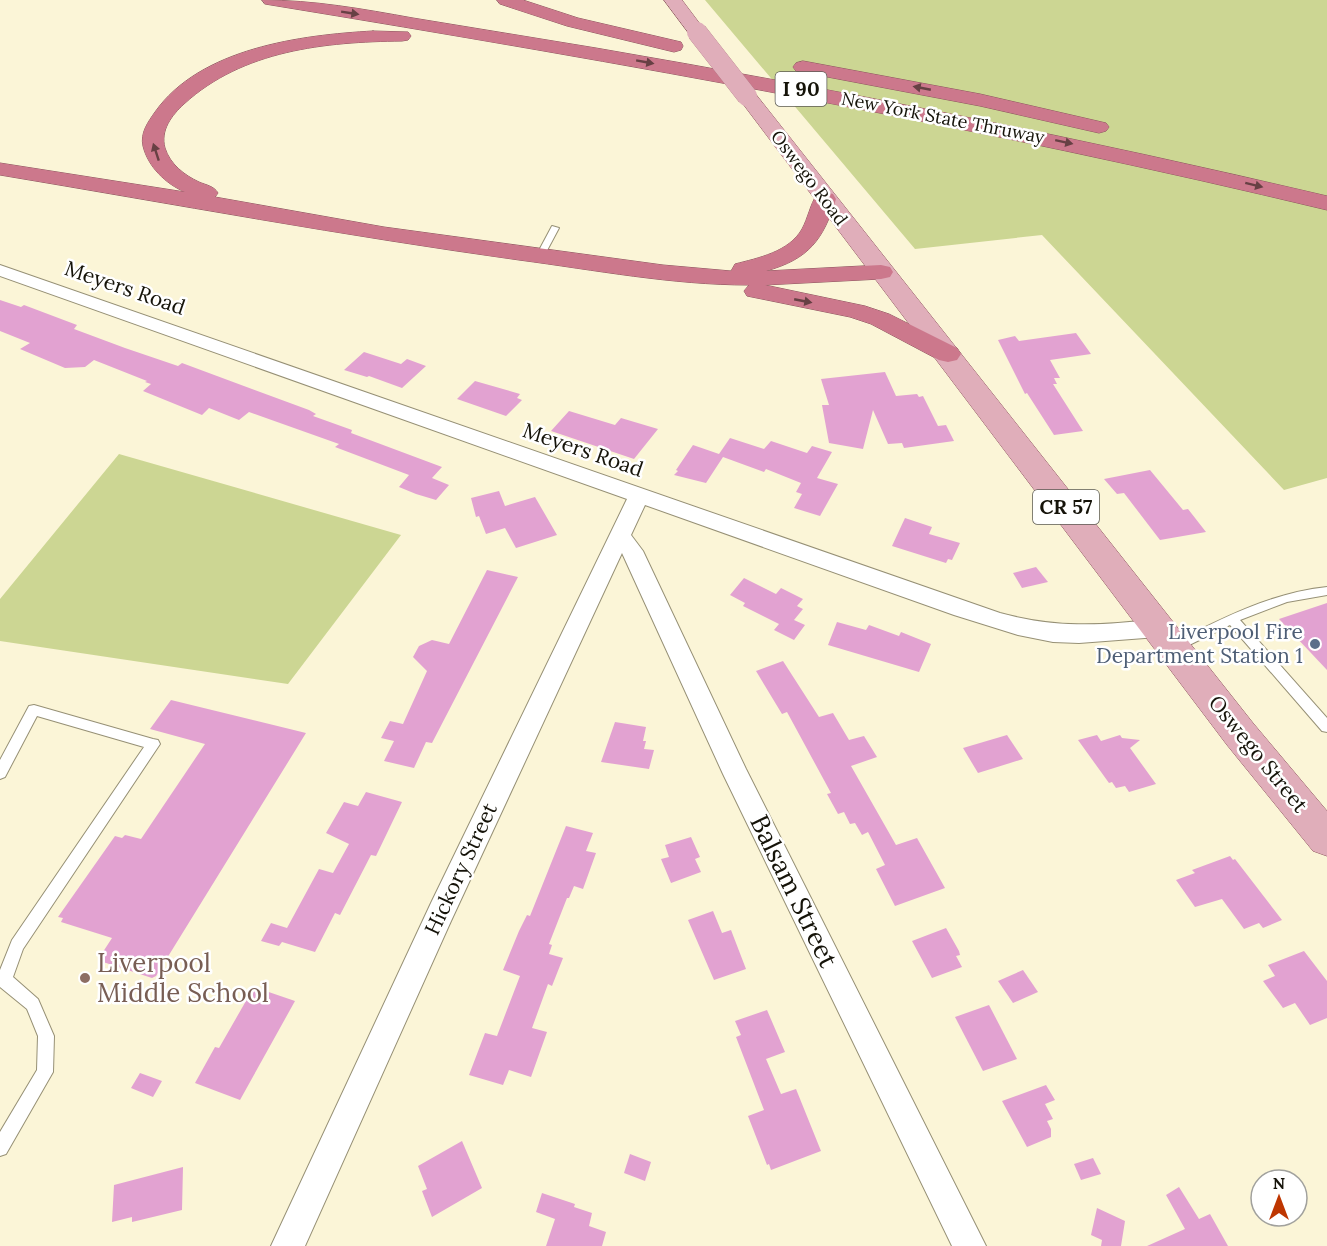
<svg xmlns="http://www.w3.org/2000/svg" width="1327" height="1246" viewBox="0 0 1327 1246" font-family="Lora,serif">
	<style>
		.green { fill: #ccd693 }
		.building { fill: #e2a2d1 }
		.lines { fill: none; stroke-linecap: round; stroke-linejoin: round }
		.lane-casing { stroke: #969075; stroke-width: 2 }
		.street-casing { stroke: #969075; stroke-width: 2 }
		.primary-casing { stroke: #8c555e; stroke-width: 1 }
		.highway-casing { stroke: #8c555e; stroke-width: 1 }
		.lane { fill: #fff; fill-rule: evenodd }
		.street { fill: #fff; fill-rule: evenodd }
		.primary { fill: #e0aeba; fill-rule: evenodd }
		.highway { fill: #cc788c; fill-rule: evenodd }
		.primary-bridge-casing { stroke: #8c555e; stroke-width: 20; stroke-linecap: butt }
		.primary-bridge { stroke: #e0aeba; stroke-width: 20 }
		.oneway { fill: #674044 }
		.service-dot { fill: #5c6f8a; stroke: #fff; stroke-width: 2 }
		.education-dot { fill: #8d6e63; stroke: #fff; stroke-width: 2 }
		.labels { text-anchor: middle; stroke-width: 5; stroke-linejoin: round; paint-order: stroke }
		.far-street-label { font-size: 18px; fill: #151309; stroke: #fff }
		.shield { fill: #fff; stroke: #5b5a53; stroke-width: 1.5 }
		.shield-label { font-size: 20px; font-weight: bold; fill: #151309 }
		.street-label { font-size: 21px; fill: #151309; stroke: #fff }
		.service-label { font-size: 21px; fill: #4e5e75; stroke: #fff; text-anchor: end }
		.near-street-label { font-size: 26px; fill: #151309; stroke: #fff }
		.near-education-label { font-size: 26px; fill: #785e54; stroke: #fff; text-anchor: start }
	</style>
	<rect width="100%" height="100%" fill="#fbf5d7"/>
	<g class="green">
		<polygon points="705,0 1327,0 1327,478 1284,490 1042,235 915,249"/>
		<polygon points="119,454 394,533 401,535 288,684 0,641 0,599"/>
	</g>
	<g class="building">
		<polygon points="0,300 21,307 24,305 77,325 74,329 125,348 178,366 182,363 309,410 316,414 313,416 352,430 351,433 442,467 432,478 449,485 436,500 416,494 399,487 409,475 335,447 339,444 249,412 239,420 209,408 202,415 143,391 151,384 145,382 147,381 94,360 85,367 65,368 20,349 30,343 0,331"/>
		<polygon points="1076,333 1091,354 1050,360 1060,378 1054,378 1057,384 1053,384 1083,431 1054,435 1027,393 1025,394 998,340 1015,336 1019,341"/>
		<polygon points="364,352 401,364 407,359 426,366 402,388 369,376 367,377 344,370"/>
		<polygon points="885,372 896,396 917,394 919,397 923,396 938,426 946,425 954,441 904,448 902,443 888,444 873,410 863,449 829,443 822,405 829,405 821,379"/>
		<polygon points="475,381 520,394 517,398 522,400 506,416 457,399"/>
		<polygon points="569,411 615,425 621,418 658,429 634,459 551,431"/>
		<polygon points="730,438 764,449 771,441 807,453 812,446 832,452 817,478 838,484 820,516 794,508 802,494 796,492 801,483 766,469 764,472 723,457 706,483 674,475 678,471 676,470 693,445 719,454"/>
		<polygon points="1150,470 1183,510 1188,509 1206,532 1160,540 1124,493 1117,494 1104,479"/>
		<polygon points="499,491 505,506 535,497 557,535 516,548 505,528 486,534 479,516 476,517 471,498"/>
		<polygon points="905,518 932,527 929,534 960,543 952,560 948,559 946,563 892,546"/>
		<polygon points="1036,567 1048,582 1022,588 1013,573"/>
		<polygon points="487,570 518,577 432,743 426,742 414,768 384,761 394,741 381,738 390,721 403,724 427,671 413,657 419,646 432,640 449,644"/>
		<polygon points="744,578 776,594 781,588 803,599 797,606 803,609 794,620 805,625 794,640 774,630 779,624 743,606 745,603 730,595"/>
		<polygon points="1327,603 1327,670 1279,619"/>
		<polygon points="837,622 866,630 869,625 899,636 901,632 931,644 919,672 828,645"/>
		<polygon points="783,661 819,717 833,713 849,740 864,736 877,757 851,766 896,845 917,838 945,888 895,906 876,869 885,865 868,832 862,835 855,823 850,824 844,812 838,814 827,794 831,793 787,712 782,714 756,671"/>
		<polygon points="171,700 306,733 156,976 152,978 100,961 101,959 99,958 112,938 61,922 63,918 58,917 115,836 122,838 125,835 141,839 205,744 150,729"/>
		<polygon points="615,722 646,727 643,741 646,741 644,749 654,750 649,769 601,762"/>
		<polygon points="1007,735 1023,759 978,773 963,748"/>
		<polygon points="1097,735 1101,741 1120,735 1122,738 1140,740 1130,748 1156,784 1129,792 1125,786 1116,788 1112,782 1109,783 1078,740"/>
		<polygon points="366,792 402,802 376,856 371,855 340,915 335,913 315,952 282,942 279,946 261,941 271,923 287,928 319,869 333,873 349,844 326,833 344,802 358,806"/>
		<polygon points="566,826 593,833 586,851 596,853 583,889 574,886 569,898 567,898 549,944 552,945 549,954 563,958 552,986 548,984 532,1028 547,1032 531,1077 509,1070 503,1085 469,1075 485,1033 497,1036 520,976 503,970 519,931 527,915 530,916"/>
		<polygon points="691,837 700,857 695,859 701,872 671,883 661,859 669,857 665,845"/>
		<polygon points="1230,856 1233,860 1235,859 1282,920 1263,928 1259,923 1244,929 1222,899 1195,907 1176,880 1195,873 1192,870"/>
		<polygon points="713,911 722,933 731,930 746,969 714,980 688,920"/>
		<polygon points="946,928 959,951 960,955 956,956 962,967 932,978 912,941"/>
		<polygon points="1304,951 1327,981 1327,1018 1310,1025 1295,1003 1283,1008 1263,981 1275,976 1268,965"/>
		<polygon points="1023,970 1038,992 1013,1003 998,981"/>
		<polygon points="254,987 295,1001 240,1100 195,1083 215,1047 219,1048"/>
		<polygon points="989,1005 1017,1059 983,1071 955,1017"/>
		<polygon points="767,1010 785,1052 766,1059 781,1094 796,1089 821,1151 771,1170 769,1164 767,1165 748,1116 764,1110 736,1037 741,1035 735,1021"/>
		<polygon points="140,1073 162,1081 153,1097 131,1088"/>
		<polygon points="1046,1085 1055,1100 1045,1104 1053,1119 1047,1121 1051,1129 1051,1137 1027,1147 1002,1101"/>
		<polygon points="462,1141 482,1188 432,1217 422,1191 427,1189 418,1166"/>
		<polygon points="630,1154 651,1162 645,1181 624,1173"/>
		<polygon points="1093,1158 1101,1174 1081,1180 1074,1164"/>
		<polygon points="183,1167 182,1210 132,1222 132,1217 112,1222 114,1185"/>
		<polygon points="1179,1187 1199,1219 1210,1214 1228,1246 1147,1246 1185,1229 1166,1195"/>
		<polygon points="542,1193 575,1204 574,1207 592,1213 589,1226 606,1232 602,1246 546,1246 555,1219 536,1212"/>
		<polygon points="1097,1208 1125,1221 1121,1246 1101,1246 1102,1240 1091,1235"/>
	</g>
	<g class="lines">
		<defs>
			<g id="lane">
				<polygon points="552,226 559,228 543,258 537,258 536,256"/>
				<path d="M1327 587V595L1287 602 1240 620 1327 718V732L1322 731 1230 625 1179 650H1171L1169 647 1171 644C1221 619 1270 593 1327 587Z"/>
				<polygon points="34,705 153,739 158,740 160,744 23,949 13,977 38,999 54,1036 53,1072 6,1154 0,1156 0,1132 37,1070 38,1036 27,1009 0,987 0,970 12,940 144,747 37,716 5,777 0,779 0,760 29,706"/>
			</g>
			<path id="street" d="M0 265 1000 613C1055 628 1101 626 1158 619L1166 622 1169 628 1166 634 1158 637 1079 643 1053 642 1018 635 954 615 645 505 631 535 643 551 746 769 986 1246H952L723 774 622 553 451 921 305 1246H271L431 903 627 499 0 276Z"/>
			<g id="primary">
				<polygon points="664,0 682,0 706,32 703,36 691,36"/>
				<polygon points="747,90 754,92 1253,723 1327,811 1327,856 1313,851 1227,745 740,100 737,96 740,92"/>
			</g>
			<g id="highway">
				<path d="M262 0C314 0 363 9 413 18 474 28 535 38 596 48 841 90 1085 139 1327 196V210C978 126 625 63 271 5L265 4Z"/>
				<polygon points="497,0 523,0 578,18 681,42 683,46 681,50 674,52 567,26 500,4"/>
				<path d="M373 31 408 32 411 36 408 40 402 41C325 42 243 50 184 104 172 115 160 130 165 148 170 164 184 175 199 182 206 185 214 186 218 193L215 197 384 227 663 265 731 271 735 264C758 258 789 252 802 229 808 218 810 205 817 194L825 192 833 194 836 199C823 240 809 259 766 271L881 265 890 267 893 272 890 277 881 279 765 285 865 306 889 314 957 348 961 354 957 360 948 362 939 360 871 324 850 317 747 296 744 291 749 285C672 285 595 270 519 260 346 236 173 204 0 175V163L185 192C166 184 148 167 143 146 140 133 148 122 155 112 200 48 301 35 373 31Z"/>
				<polygon points="803,61 980,94 1106,123 1109,127 1106,131 1099,133 980,106 796,71 793,67 796,63"/>
			</g>
		</defs>
		<use href="#lane" class="lane-casing"/>
		<use href="#street" class="street-casing"/>
		<use href="#primary" class="primary-casing"/>
		<use href="#highway" class="highway-casing"/>
		<use href="#lane" class="lane"/>
		<use href="#street" class="street"/>
		<use href="#primary" class="primary"/>
		<use href="#highway" class="highway"/>
		<defs>
			<polyline id="primary-bridge" points="697,32 747,96"/>
		</defs>
		<use href="#primary-bridge" class="primary-bridge-casing"/>
		<use href="#primary-bridge" class="primary-bridge"/>
	</g>
	<defs><path id="oneway-solid" d="M-6-.8H1V-3.2L6.5 0L1 3.2V.8H-6Z" transform="scale(1.5)"/></defs>
	<g class="oneway">
		<use href="#oneway-solid" transform="translate(350 13) rotate(9)"/>
		<use href="#oneway-solid" transform="translate(645 62) rotate(10)"/>
		<use href="#oneway-solid" transform="translate(922 88) rotate(-169)"/>
		<use href="#oneway-solid" transform="translate(1064 142) rotate(12)"/>
		<use href="#oneway-solid" transform="translate(156 152) rotate(-108)"/>
		<use href="#oneway-solid" transform="translate(1254 185) rotate(14)"/>
		<use href="#oneway-solid" transform="translate(803 301) rotate(11)"/>
	</g>
	<circle class="service-dot" cx="1315" cy="644" r="6"/>
	<circle class="education-dot" cx="85" cy="978" r="6"/>
	<g class="labels">
		<g class="far-street-label">
			<text transform="translate(943 118) rotate(11)" y="6">New York State Thruway</text>
			<text transform="translate(809 178) rotate(53)" y="6">Oswego Road</text>
		</g>
		<g class="shield">
			<rect x="775.5" y="72" width="51" height="34" rx="4.5"/>
			<rect x="1033" y="490" width="66" height="34" rx="4.5"/>
		</g>
		<g class="shield-label">
			<text x="801" y="96">I 90</text>
			<text x="1066" y="514">CR 57</text>
		</g>
		<g class="street-label">
			<text transform="translate(125 288) rotate(19)" y="7">Meyers Road</text>
			<text transform="translate(583 450) rotate(19)" y="7">Meyers Road</text>
			<text transform="translate(1258 754) rotate(51)" y="7">Oswego Street</text>
			<text transform="translate(461 869) rotate(-65)" y="7">Hickory Street</text>
		</g>
		<g class="service-label">
			<text x="1303" y="639">Liverpool Fire<tspan x="1303" dy="24">Department Station 1</tspan></text>
		</g>
		<g class="near-street-label">
			<text transform="translate(794 891) rotate(64)" y="9">Balsam Street</text>
		</g>
		<g class="near-education-label">
			<text x="97" y="972">Liverpool<tspan x="97" dy="30">Middle School</tspan></text>
		</g>
	</g>
	<g transform="translate(1279 1198)"><circle r="28" fill="#ffffff" stroke="#a1a19d" stroke-width="1.5"/>
	<path d="M0-4.5L10 22L0 15L-10 22Z" fill="#be3600"/>
	<text y="-9" font-size="16" font-weight="bold" text-anchor="middle" fill="#151309">N</text>
	</g>
</svg>
